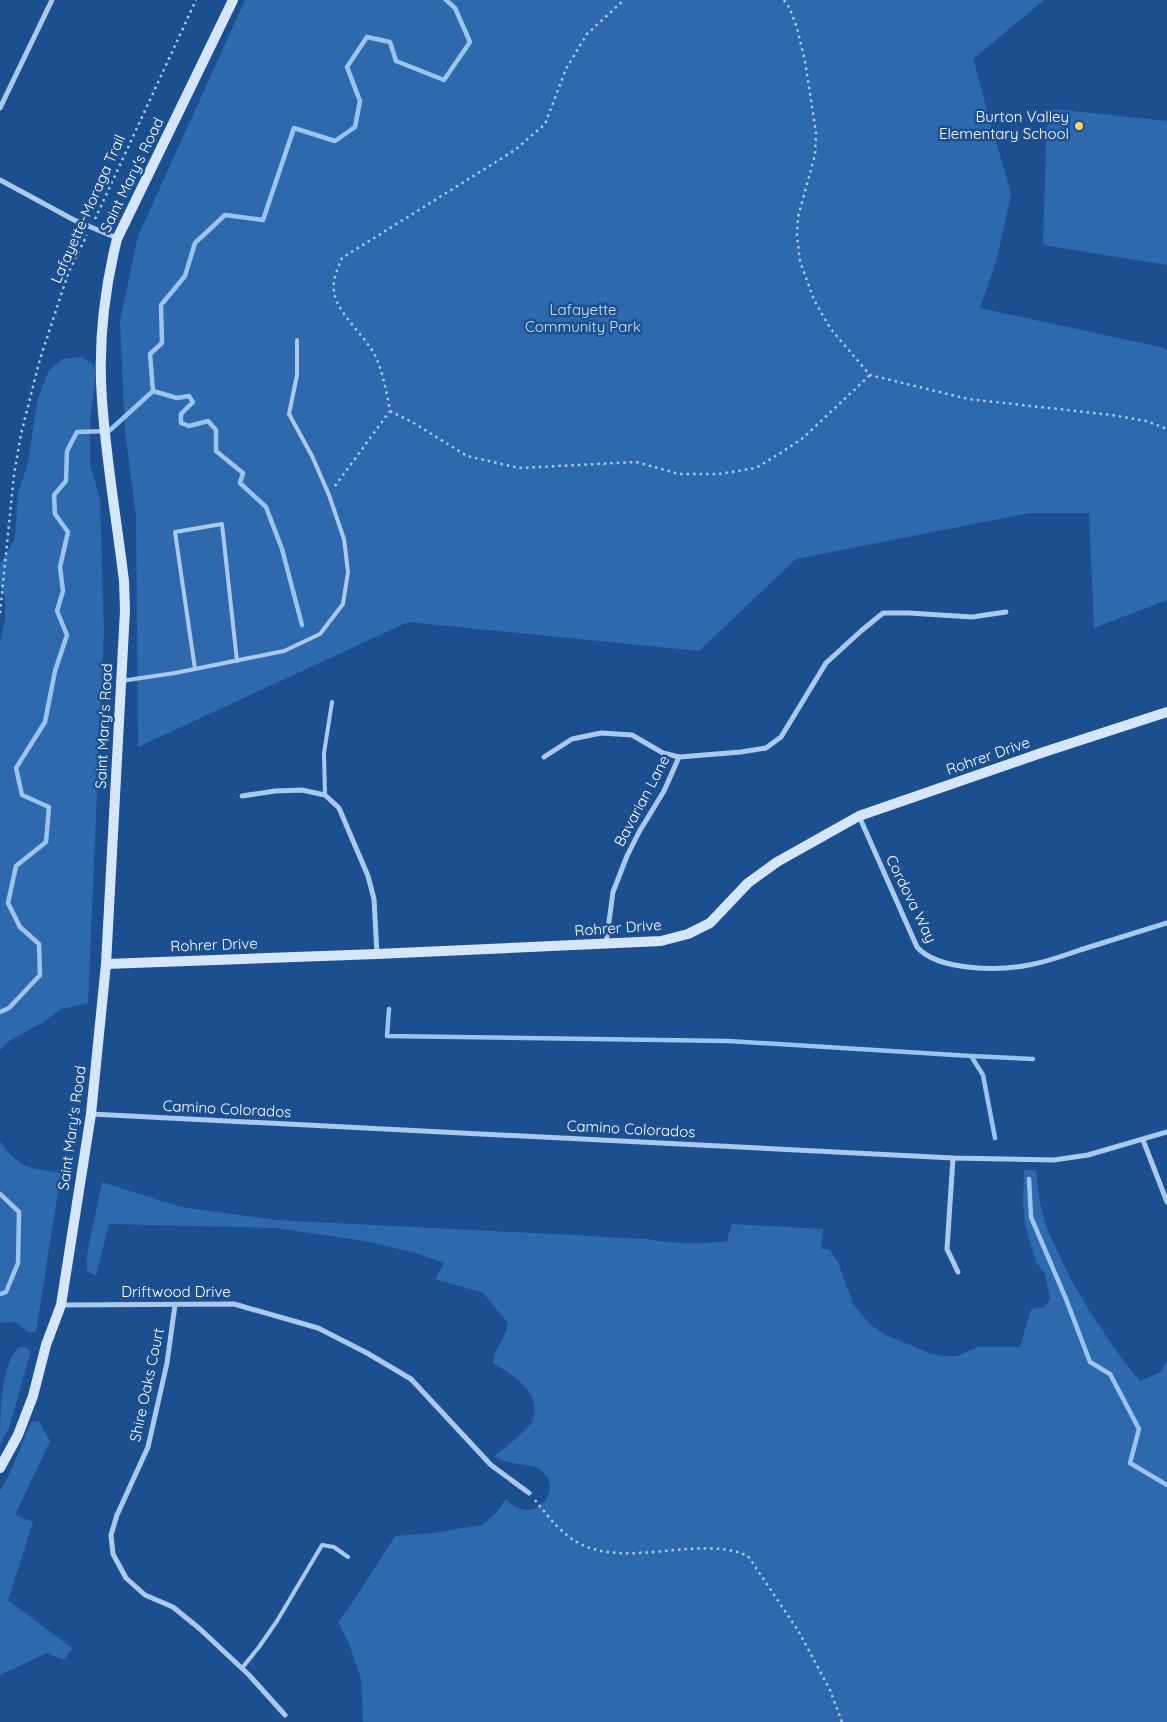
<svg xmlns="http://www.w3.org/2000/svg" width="1167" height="1722" viewBox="0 0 1167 1722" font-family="Quicksand,sans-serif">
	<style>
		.green { fill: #2e69ad }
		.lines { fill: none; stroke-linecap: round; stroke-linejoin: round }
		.stream { stroke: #9cc4f0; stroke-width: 4.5 }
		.path { stroke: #a9c9ee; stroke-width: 2.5; stroke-dasharray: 2.5 4; stroke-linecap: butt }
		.lane { stroke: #a9c9ee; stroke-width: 4 }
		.street { stroke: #a9c9ee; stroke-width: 5 }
		.secondary { stroke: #d6e6fa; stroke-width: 10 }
		.poi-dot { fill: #ffd166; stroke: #1b4f8f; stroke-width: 2 }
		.labels { text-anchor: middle; stroke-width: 5; stroke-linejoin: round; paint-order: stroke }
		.poi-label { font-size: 15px; fill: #fff; stroke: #1b4f8f; text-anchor: end }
		.street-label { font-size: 15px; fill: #fff; stroke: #1b4f8f }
		.park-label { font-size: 15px; fill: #cfe3fa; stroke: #1b4f8f }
	</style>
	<rect width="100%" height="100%" fill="#1b4f8f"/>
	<g class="green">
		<polygon points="245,0 1044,0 973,59 1011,194 997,259 980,308 1160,347 1167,350 1167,600 1094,628 1089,513 1030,513 796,559 699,651 408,622 138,747 136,516 125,432 120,321 138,236"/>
		<polygon points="1054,109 1167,121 1167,265 1043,245 1047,114"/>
		<polygon points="81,357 93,364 96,374 90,421 90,465 100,499 104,631 88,1003 61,1009 45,1021 9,1041 0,1050 0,642 5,619 5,598 0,586 0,564 15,538 18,492 28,463 37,401 48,372 62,359"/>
		<path d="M0 1141C19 1169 29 1168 61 1173L36 1332H28L16 1322 0 1323Z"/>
		<path d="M1024 1170H1036L1039 1198 1047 1229 1070 1278 1089 1310 1122 1359 1140 1381 1161 1372 1167 1360V1722H363L361 1679 349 1644 338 1622 353 1602 395 1536 433 1533 482 1525 495 1514 506 1499C510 1502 514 1507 518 1508 543 1518 563 1484 539 1469 527 1462 509 1466 494 1456 502 1450 529 1429 532 1422 544 1394 513 1375 493 1363 494 1347 506 1339 508 1323L483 1293 435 1279 444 1263 415 1253 365 1241 276 1228 109 1224 96 1276 87 1271V1254L102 1182 181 1207 277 1220 647 1239C674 1244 700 1245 727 1241L732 1224 823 1229 821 1249H829L838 1262 853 1304 871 1325 884 1334 929 1353 942 1356H957L978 1347H1020L1031 1309 1045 1307 1050 1299 1045 1274 1036 1262 1025 1225 1023 1202Z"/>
		<path d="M19 1347H25L31 1351 9 1428 0 1445C0 1417 0 1365 19 1347Z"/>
		<polygon points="39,1421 50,1441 15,1515 33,1522 8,1600 72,1648 64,1660 47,1653 0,1675 0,1491 10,1473 31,1422"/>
	</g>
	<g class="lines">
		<g class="stream">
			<polyline points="153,391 177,398 189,396 193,402 181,414 181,423 189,426 208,421 216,430 216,451 243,473 240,483 266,507 282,549 302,625"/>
			<polyline points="389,1009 387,1036 728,1041 971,1056 983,1075 995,1138"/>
			<polyline points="0,1012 9,1008 40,975 39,944 20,927 8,903 16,866 46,842 49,807 22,795 16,768 45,722 55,671 67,635 57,611 63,591 60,567 68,532 55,514 54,495 66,481 67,451 77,432 109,431 153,391 150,354 162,343 161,305 185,276 195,243 225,215 263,220 294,128 335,141 355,127 360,101 347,67 367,37 390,42 396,61 444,80 470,42 455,8 446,0"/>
			<polyline points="971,1056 1033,1059"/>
			<polyline points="1029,1179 1031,1217 1066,1299 1090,1362 1110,1374 1139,1429 1130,1463 1167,1485"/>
			<polyline points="0,1194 19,1212 18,1263 6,1292 0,1294"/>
		</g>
		<g class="path">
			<polyline points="784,0 790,9 797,28 805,61 816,133 815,155 798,217 797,236 800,261 814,300 830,328 870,375 968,399 1112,415 1146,421 1167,429"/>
			<polyline points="95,219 196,0"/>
			<polyline points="390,411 412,422 467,456 519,468 636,462 679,474 719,474 756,468 779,454 803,438 870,375"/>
			<path d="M335 486 390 411C387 395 384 378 378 362 369 337 337 316 334 291 332 280 338 268 342 258L515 150 545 124 566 69 587 34 624 0"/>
			<polyline points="0,613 14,475 21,434 40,359 69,271 87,235"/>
			<path d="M535 1500C546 1514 559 1531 575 1541 608 1561 652 1551 688 1549 709 1548 728 1547 748 1556L799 1632 830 1690 842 1722"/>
		</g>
		<g class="lane">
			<polyline points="195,669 175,532 222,524 237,661"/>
			<polyline points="121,681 175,673 284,651 320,634 343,604 348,572 344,539 329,495 312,456 289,414 297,375 297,340"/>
			<polyline points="325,795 324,753 332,702"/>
			<polyline points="242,1668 259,1647 277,1621 322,1545 334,1547 348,1557"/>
		</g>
		<g class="street">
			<polyline points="0,108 52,0"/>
			<polyline points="0,180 74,220 117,238"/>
			<polyline points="544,757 572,739 601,733 632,735 663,753 679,757"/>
			<polyline points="242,796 275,791 302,790 325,795 339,808 368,876 374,899 377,954"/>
			<path d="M859 816 917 947C938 971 999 971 1029 965 1046 962 1063 956 1080 950 1109 941 1138 932 1167 923"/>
			<polyline points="606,944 613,892 627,856 639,832 664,791 679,757 741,752 766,748 781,737 826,663 861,631 883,613 909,613 972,617 1006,612"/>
			<polyline points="91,1114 953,1158 1054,1160 1088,1155 1167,1132"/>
			<polyline points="1143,1140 1167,1202"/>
			<polyline points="953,1158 947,1249 958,1272"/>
			<polyline points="61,1305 234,1304 318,1328 367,1353 411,1379 491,1465 529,1493"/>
			<polyline points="175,1305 167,1363 148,1447 117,1515 111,1535 113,1554 126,1578 145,1595 173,1607 200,1629 249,1675 285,1715"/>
		</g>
		<g class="secondary">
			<polyline points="106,964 377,954 661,941 688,934 710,923 748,883 777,862 859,816 1044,752 1167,712"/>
			<path d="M0 1468 18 1435 33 1396 46 1345 61 1305 91 1114 106 964 125 610 124 581C117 522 106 460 102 400 98 346 104 291 117 239L233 0"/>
		</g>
	</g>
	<circle class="poi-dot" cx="1079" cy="126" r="5"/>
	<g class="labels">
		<g class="poi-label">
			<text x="1069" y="122">Burton Valley<tspan x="1069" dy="17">Elementary School</tspan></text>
		</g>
		<g class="street-label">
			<text transform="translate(132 175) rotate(-64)" y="5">Saint Mary's Road</text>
			<text transform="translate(88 209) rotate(-66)" y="5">Lafayette-Moraga Trail</text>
			<text transform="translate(104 726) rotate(-87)" y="5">Saint Mary's Road</text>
			<text transform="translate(988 756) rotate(-19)" y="5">Rohrer Drive</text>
			<text transform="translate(642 801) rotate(-62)" y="5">Bavarian Lane</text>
			<text transform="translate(911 899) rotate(64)" y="5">Cordova Way</text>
			<text transform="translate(618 928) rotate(-4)" y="5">Rohrer Drive</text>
			<text transform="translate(214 945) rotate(-2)" y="5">Rohrer Drive</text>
			<text transform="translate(227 1109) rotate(3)" y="5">Camino Colorados</text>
			<text transform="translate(72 1128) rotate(-82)" y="5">Saint Mary's Road</text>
			<text transform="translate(631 1129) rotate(3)" y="5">Camino Colorados</text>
			<text x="176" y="1297">Driftwood Drive</text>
			<text transform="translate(147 1385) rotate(-78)" y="5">Shire Oaks Court</text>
		</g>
		<g class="park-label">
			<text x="583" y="315">Lafayette<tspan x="583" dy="17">Community Park</tspan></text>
		</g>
	</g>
</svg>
